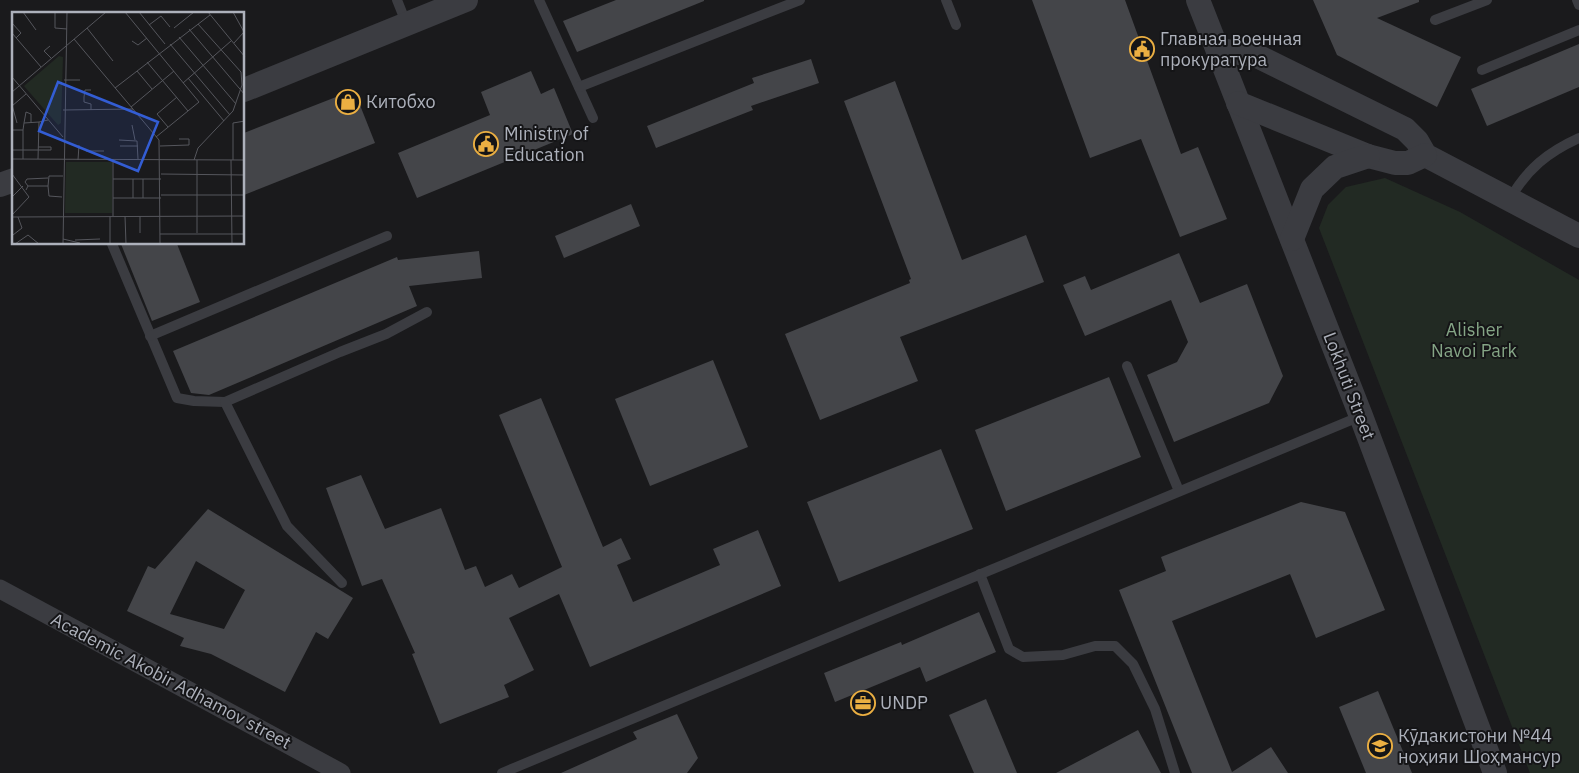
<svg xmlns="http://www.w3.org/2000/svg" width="1579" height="773" viewBox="0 0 1579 773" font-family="'IBM Plex Sans',sans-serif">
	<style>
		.green { fill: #222a23 }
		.building { fill: #444549; fill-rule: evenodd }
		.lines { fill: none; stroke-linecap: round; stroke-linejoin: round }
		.service { stroke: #3b3c41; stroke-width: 10 }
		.minor { stroke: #3b3c41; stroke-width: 19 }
		.tertiary { stroke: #3b3c41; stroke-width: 24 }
		.labels { text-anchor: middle; stroke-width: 4; stroke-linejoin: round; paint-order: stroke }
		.poi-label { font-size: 18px; fill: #adb1bb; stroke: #151517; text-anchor: start }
		.park-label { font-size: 18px; fill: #85a586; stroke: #151517 }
		.street-label { font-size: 18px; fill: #adb1bb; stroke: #151517 }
		.inset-road { fill: none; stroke: #55565c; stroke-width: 1 }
		.view { fill: #335dd4; fill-opacity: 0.15; stroke: #335dd4; stroke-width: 2.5 }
		.inset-edge { fill: none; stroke: #adb1bb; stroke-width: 2.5 }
	</style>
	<rect width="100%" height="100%" fill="#1a1a1c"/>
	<polygon class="green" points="1385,178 1460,212 1579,280 1579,773 1530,773 1319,228 1328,205 1346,187"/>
	<g class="building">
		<polygon points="616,0 704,0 704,1 577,52 563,21"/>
		<polygon points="1032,0 1125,0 1181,154 1198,147 1227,219 1180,237 1141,139 1090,158"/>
		<polygon points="1313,0 1419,0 1419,2 1377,18 1461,57 1437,107 1337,55"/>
		<polygon points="1579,44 1579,87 1487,126 1471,89"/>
		<polygon points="811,59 819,83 751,106 753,110 656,148 647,126 754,83 752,78"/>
		<polygon points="531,71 541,94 554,88 573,134 417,198 398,153 490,115 481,92"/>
		<polygon points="895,81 962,260 1026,235 1044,282 900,337 918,381 820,420 785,334 910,283 909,280 911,279 844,101"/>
		<polygon points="354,90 375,143 244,195 244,133"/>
		<polygon points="631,204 640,226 564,258 555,236"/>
		<polygon points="121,244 177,244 200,302 152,321"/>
		<polygon points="479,251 482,278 409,286 417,306 209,395 191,393 173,351 397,257 398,260"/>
		<polygon points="1179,253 1200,303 1247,284 1283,376 1269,403 1174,442 1147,375 1177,362 1188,342 1171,300 1085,336 1063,285 1085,276 1091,290"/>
		<polygon points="713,360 748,447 650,486 615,399"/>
		<polygon points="1109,377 1141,457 1006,511 975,430"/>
		<polygon points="541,398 603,547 621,538 631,559 617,565 633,602 720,565 713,549 758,530 781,586 590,667 559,594 509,618 534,670 504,685 509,697 440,724 412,654 415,653 382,579 362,586 326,488 361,475 385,529 441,508 465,570 476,566 485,587 512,574 519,588 562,567 499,415"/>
		<polygon points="941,449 973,529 839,582 807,502"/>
		<polygon points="1301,502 1345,512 1385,610 1316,638 1290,574 1172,621 1232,772 1271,747 1288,773 1192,773 1119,590 1166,571 1161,557"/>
		<path d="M208 509 353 598 328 639 316 632 285 692 211 654 180 646 184 638 127 611 148 566 155 569ZM196 561 245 590 224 629 170 614Z"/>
		<polygon points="979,612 996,652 926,682 920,667 835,702 824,673 901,642 902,645"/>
		<polygon points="1378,691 1412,773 1366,773 1339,707"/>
		<polygon points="986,699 1017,773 974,773 949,715"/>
		<polygon points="677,714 698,758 687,773 561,773 637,739 633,732"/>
		<polygon points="1138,730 1161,773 1056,773"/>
	</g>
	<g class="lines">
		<g class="service">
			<polyline points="397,0 407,25"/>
			<polyline points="539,0 593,118"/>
			<polyline points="946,0 956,25"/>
			<polyline points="1577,0 1579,5"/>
			<polyline points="1435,20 1487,0"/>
			<polyline points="1482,70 1579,30"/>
			<polyline points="579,87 800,0"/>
			<path d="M1510 199C1527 169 1548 152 1579 138"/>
			<polyline points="112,244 177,398 194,401 225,402 340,352 386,334 427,312"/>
			<polyline points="150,336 387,236"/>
			<polyline points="1127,366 1179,491"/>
			<polyline points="225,402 287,526 342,583"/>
			<polyline points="980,574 1009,649 1023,657 1063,655 1095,646 1115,646 1133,664 1155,709 1175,773"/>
			<polyline points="502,773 1361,416"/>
		</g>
		<polyline class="minor" points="0,589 341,773"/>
		<g class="tertiary">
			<polyline points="1198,0 1361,416 1495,773"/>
			<polyline points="1218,50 1255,55 1405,129 1417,141 1425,155 1579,236"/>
			<polyline points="244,90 466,0"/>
			<polyline points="1238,103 1368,156 1395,163 1408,163 1425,155"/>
			<polyline points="0,185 14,180"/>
			<polyline points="1292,239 1312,189 1335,167 1368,156"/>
		</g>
	</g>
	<defs>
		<symbol id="civic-ring" viewBox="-11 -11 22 22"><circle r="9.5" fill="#151517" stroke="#ebaf42" stroke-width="1.5"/><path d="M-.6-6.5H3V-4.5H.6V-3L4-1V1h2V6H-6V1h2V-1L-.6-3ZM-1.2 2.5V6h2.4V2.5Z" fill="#ebaf42"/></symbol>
		<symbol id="shop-ring" viewBox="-11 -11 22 22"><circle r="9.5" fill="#151517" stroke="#ebaf42" stroke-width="1.5"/><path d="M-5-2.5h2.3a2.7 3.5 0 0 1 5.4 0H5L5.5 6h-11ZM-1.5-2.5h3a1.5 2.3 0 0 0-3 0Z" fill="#ebaf42"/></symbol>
		<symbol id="office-ring" viewBox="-11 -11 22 22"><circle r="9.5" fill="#151517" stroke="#ebaf42" stroke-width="1.5"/><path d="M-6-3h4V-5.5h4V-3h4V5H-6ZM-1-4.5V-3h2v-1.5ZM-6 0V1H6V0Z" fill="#ebaf42"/></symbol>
		<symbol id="school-ring" viewBox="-11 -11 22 22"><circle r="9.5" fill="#151517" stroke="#ebaf42" stroke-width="1.5"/><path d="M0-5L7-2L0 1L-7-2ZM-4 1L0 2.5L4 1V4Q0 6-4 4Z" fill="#ebaf42"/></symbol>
	</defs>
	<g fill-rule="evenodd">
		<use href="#civic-ring" x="1128" y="35" width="28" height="28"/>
		<use href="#shop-ring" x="334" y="88" width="28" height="28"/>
		<use href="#civic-ring" x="472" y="130" width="28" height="28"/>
		<use href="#office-ring" x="849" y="689" width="28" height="28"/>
		<use href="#school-ring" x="1366" y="732" width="28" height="28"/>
	</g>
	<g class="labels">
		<g class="poi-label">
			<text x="1160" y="45">Главная военная<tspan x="1160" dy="21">прокуратура</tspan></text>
			<text x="366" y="108">Китобхо</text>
			<text x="504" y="140">Ministry of<tspan x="504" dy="21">Education</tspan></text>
			<text x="880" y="709">UNDP</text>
			<text x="1398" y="742">Кӯдакистони №44<tspan x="1398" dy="21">ноҳияи Шоҳмансур</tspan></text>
		</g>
		<g class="park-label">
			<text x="1474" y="336">Alisher<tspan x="1474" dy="21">Navoi Park</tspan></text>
		</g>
		<g class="street-label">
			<text transform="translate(1349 386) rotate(69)" y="6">Lokhuti Street</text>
			<text transform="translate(171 681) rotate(28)" y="6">Academic Akobir Adhamov street</text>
		</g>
	</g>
	<g transform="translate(12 12)">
		<rect width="232" height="232" fill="#1a1a1c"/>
		<path d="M47 44 51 45 49 111 46 113 12 74ZM54 150H100V201H53Z" fill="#222a23"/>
		<path class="inset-road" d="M11 0 24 18M43 0V16L55 17M113 0 187 90 144 125M127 0 153 32M196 0 233 45M221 0 232 20 222 31M0 11 9 21 4 26M137 13 149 4 158 15M75 16 101 49M162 16 182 0M177 17 233 83M0 21 29 55M167 25 224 92M62 27 147 128 148 232M120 29 126 33 135 26M158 32 218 103M38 34 32 39 39 46M135 50 176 99M125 59 140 77M0 65 51 125M176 66 212 109M52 68H68M171 71 219 29M103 76 198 3M0 80 94 0M0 93 5 111M0 94 14 82M119 95 162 59M51 98 121 97M79 98V92L72 90V85L73 78H79M12 111 14 100 19 102V110M120 113 123 128M156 115 145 102 165 85M0 118H11V147M11 118 12 111 27 110M107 128 125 129 126 147M108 134H126M148 134 177 133V127H167M0 138H39V135H26M74 139H92M0 147 233 148M26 147 27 110 36 108M66 148 67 133M182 148 186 136 221 99 230 73 229 60 186 12M185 148V221M219 148 220 232M221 148V111L233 109M0 162 17 185 0 203M149 162 233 163M101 167H149M121 167V186M131 167V186M16 174 13 170 15 167 36 166M36 174 37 164H51M14 178 16 174H36L37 184 50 185M149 183H233M0 185 11 174M101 186H149M98 204V232M101 204V147M113 204 114 232M0 205 233 204M128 221V204M148 222H233M1 223 10 216 6 205M51 227 68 231M63 228 88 227M3 232 16 223 27 232M51 232 55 0"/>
		<path class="view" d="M46 70 146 110 126 159 27 119Z"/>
		<rect width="232" height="232" class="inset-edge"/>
	</g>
</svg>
